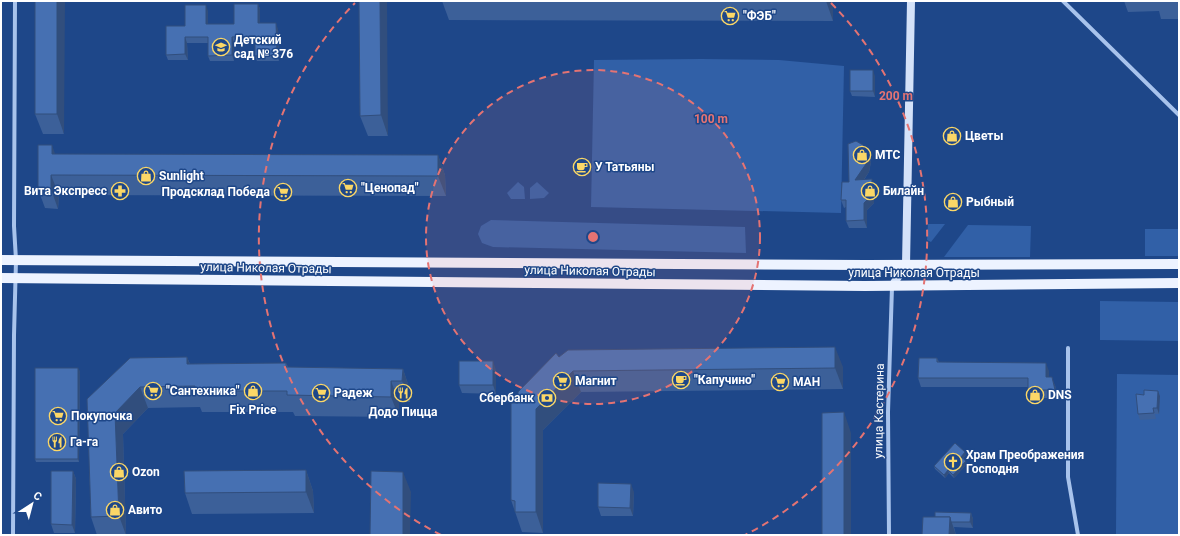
<svg xmlns="http://www.w3.org/2000/svg" width="1180" height="536" viewBox="0 0 1180 536" font-family="Roboto,sans-serif">
	<style>
		.green { fill: #3160a7 }
		.lines { fill: none; stroke-linecap: round; stroke-linejoin: round }
		.street { stroke: #a8c3ec; stroke-width: 4 }
		.secondary { stroke: #d4e2f9; stroke-width: 8 }
		.primary { stroke: #edf3ff; stroke-width: 10 }
		.wall { fill: #3c6099 }
		.shaded-wall { fill: #314e7d }
		.building { fill: #4670b2; stroke: #314e7d }
		.ring { fill: none; stroke: #e47373; stroke-width: 2; stroke-dasharray: 7 5 }
		.labels { text-anchor: middle; stroke-width: 3; stroke-linejoin: round; paint-order: stroke }
		.poi-label { font-size: 12px; font-weight: bold; fill: #fff; stroke: #1e4789; text-anchor: start }
		.street-label { font-size: 12px; fill: #fff; stroke: #1e4789 }
		.centre { fill: #e47373; stroke: #1e4789; stroke-width: 2 }
		.ring-label { font-size: 12px; text-anchor: middle; font-weight: bold; fill: #e47373; stroke: #1e4789; stroke-width: 3; stroke-linejoin: round; paint-order: stroke }
	</style>
	<rect width="100%" height="100%" fill="#1e4789"/>
	<g class="green">
		<polygon points="701,59 779,60 844,66 841,213 591,207 594,60"/>
		<polygon points="518,182 524,187 525,199 511,199 507,193"/>
		<polygon points="537,182 549,193 544,198 530,199 530,188"/>
		<polygon points="491,220 745,227 746,253 493,247 482,243 478,234 481,226"/>
		<polygon points="928,224 945,224 931,242 927,240"/>
		<polygon points="968,225 1031,226 1030,257 944,257"/>
		<rect x="1145" y="229" width="34" height="27"/>
		<polygon points="1100,301 1179,302 1179,341 1100,340"/>
		<polygon points="1117,374 1179,375 1179,535 1116,535"/>
	</g>
	<g class="lines">
		<g class="street">
			<polyline points="1063,1 1179,115"/>
			<polyline points="1068,348 1068,477 1078,535"/>
			<polyline points="13,535 14,335 16,260 14,226 15,1"/>
			<polyline points="889,535 888,412 892,287"/>
		</g>
		<polyline class="secondary" points="892,286 906,265 911,1"/>
		<g class="primary">
			<polyline points="1,260 866,265 1179,264"/>
			<polyline points="1,278 865,286 1179,283"/>
		</g>
	</g>
	<g class="wall">
		<polygon points="35,1 64,134 43,134 35,114"/>
		<polygon points="359,1 388,136 368,136 360,116"/>
		<polygon points="442,1 833,1 833,21 449,20"/>
		<polygon points="1124,1 1179,1 1179,19 1161,19 1159,11 1128,12"/>
		<polygon points="258,4 260,9 260,23 278,29 279,61 257,61 255,56 255,42 234,42 234,61 210,61 208,56 208,43 187,43 188,60 168,60 166,55 185,26 208,11 208,24 234,24"/>
		<polygon points="875,76 875,97 852,96 850,91"/>
		<polygon points="55,154 438,155 445,175 446,196 59,195 58,209 45,208 38,189"/>
		<polygon points="868,154 871,162 869,172 864,180 874,187 874,203 867,210 867,228 849,228 846,221 846,207 844,208 841,200 849,182"/>
		<polygon points="187,357 190,364 286,363 288,367 403,369 410,390 410,402 399,402 399,417 295,416 293,412 202,412 200,407 148,408 123,434 126,535 97,535 91,517 87,399"/>
		<polygon points="559,357 843,367 843,389 581,392 543,430 543,533 522,532 511,500 518,403"/>
		<polygon points="937,358 939,362 1049,371 1049,377 1055,385 1058,398 1031,398 1028,390 1028,387 921,387 918,378"/>
		<polygon points="496,370 496,394 462,393 459,385"/>
		<polygon points="80,371 79,462 36,462 35,459"/>
		<polygon points="1160,396 1159,414 1155,414 1156,419 1140,420 1138,414"/>
		<polygon points="966,455 963,458 967,464 954,478 949,473 945,478 935,469 934,466"/>
		<polygon points="306,470 313,491 314,513 192,514 185,493"/>
		<polygon points="73,471 76,479 75,533 54,533 51,524"/>
		<polygon points="634,492 633,516 601,516 598,507"/>
		<polygon points="971,513 973,519 973,528 954,527 956,535 922,535 935,517"/>
	</g>
	<g class="shaded-wall">
		<polygon points="57,1 65,1 64,134 57,114"/>
		<polygon points="380,1 387,1 388,136 381,115"/>
		<polygon points="826,1 833,1 833,21"/>
		<polygon points="258,4 260,9 260,29 258,23"/>
		<polygon points="206,5 208,11 208,30 206,24"/>
		<polygon points="276,23 278,29 279,61 277,55"/>
		<polygon points="185,37 187,43 188,60 185,54"/>
		<polygon points="232,37 234,42 234,61 232,55"/>
		<polygon points="873,70 875,76 875,97 873,91"/>
		<polygon points="52,145 59,165 52,154"/>
		<polygon points="868,154 871,162 869,172 858,188 855,180"/>
		<polygon points="438,155 445,175 446,196 438,176"/>
		<polygon points="51,175 59,195 58,209 51,189"/>
		<polygon points="872,179 874,187 874,203 867,210 867,228 864,220 864,203"/>
		<polygon points="835,347 843,367 843,389 835,368"/>
		<polygon points="187,357 195,378 187,364"/>
		<polygon points="493,361 496,370 496,394 493,385"/>
		<polygon points="1046,363 1049,371 1049,385 1046,377"/>
		<polygon points="78,368 80,371 79,462 78,459"/>
		<polygon points="403,369 410,390 410,402 402,381"/>
		<polygon points="573,371 581,392 543,430 543,533 536,512 536,409"/>
		<polygon points="1052,377 1055,385 1058,398 1055,390"/>
		<polygon points="391,381 399,402 399,417 391,397"/>
		<polygon points="140,387 148,408 123,434 126,535 119,516 115,413"/>
		<polygon points="1158,391 1160,396 1159,414 1157,408"/>
		<polygon points="844,412 851,433 851,535 844,535"/>
		<polygon points="965,452 966,455 962,459 961,457"/>
		<polygon points="966,461 967,464 954,478 953,475"/>
		<polygon points="306,470 313,491 314,513 306,492"/>
		<polygon points="948,470 949,473 945,478 944,475"/>
		<polygon points="73,471 76,479 75,533 72,525"/>
		<polygon points="403,472 411,492 410,535 403,535"/>
		<polygon points="631,484 634,492 633,516 630,508"/>
		<polygon points="971,513 973,519 973,528 970,522"/>
		<polygon points="950,517 956,535 949,535"/>
	</g>
	<g class="building">
		<rect x="35" y="1" width="22" height="113"/>
		<polygon points="359,1 380,1 381,115 360,116"/>
		<polygon points="234,4 258,4 258,23 276,23 277,55 255,56 255,36 232,37 232,55 208,56 208,37 185,37 185,54 166,55 166,26 185,26 185,5 206,5 206,24 234,24"/>
		<rect x="850" y="70" width="23" height="21"/>
		<polygon points="856,141 863,145 868,154 866,164 855,180 872,179 872,195 864,203 864,220 846,221 846,200 841,200 842,182 849,182 848,144"/>
		<polygon points="38,145 52,145 52,154 438,155 438,176 51,175 51,189 38,189"/>
		<polygon points="835,347 835,368 573,371 536,409 536,512 515,512 515,501 511,500 511,403 518,403 518,392 556,353 559,357 568,350"/>
		<polygon points="187,357 187,364 286,363 286,367 403,369 402,381 391,381 391,397 287,395 287,391 195,391 195,386 140,387 115,413 119,516 91,517 87,399 130,358"/>
		<polygon points="919,358 937,358 937,362 1046,363 1046,377 1052,377 1055,390 1028,390 1028,378 918,378"/>
		<rect x="459" y="361" width="34" height="24"/>
		<rect x="35" y="368" width="43" height="91"/>
		<polygon points="1144,390 1158,391 1157,408 1153,408 1154,413 1138,414 1136,394 1144,395"/>
		<polygon points="844,412 844,535 822,535 822,413"/>
		<polygon points="955,443 965,452 961,457 966,461 953,475 948,470 944,475 934,466"/>
		<polygon points="306,470 306,492 185,493 184,471"/>
		<polygon points="51,471 73,471 72,525 51,524"/>
		<polygon points="371,471 403,472 403,535 370,535"/>
		<polygon points="598,483 631,484 630,508 598,507"/>
		<polygon points="935,512 971,513 970,522 951,522 950,517 935,517"/>
		<polygon points="923,517 950,517 949,535 922,535"/>
	</g>
	<circle cx="593" cy="237" r="167" fill="#e47373" fill-opacity=".12"/>
	<g class="ring">
		<circle cx="593" cy="237" r="167"/>
		<path d="M441 535A334 334 0 0 1 355 3M831 3A334 334 0 0 1 745 535"/>
	</g>
	<defs>
		<symbol id="supermarket-ring" viewBox="-11 -11 22 22"><circle r="9.5" fill="#1e4789" stroke="#fbd767" stroke-width="1.5"/><path d="M-6-5.5h2.5l.6 2H6L4.5 2H-2.5L-4.4-4H-6ZM-1.5 3.2a1.3 1.3 0 1 0 .1 0ZM3 3.2a1.3 1.3 0 1 0 .1 0Z" fill="#fbd767"/></symbol>
		<symbol id="school-ring" viewBox="-11 -11 22 22"><circle r="9.5" fill="#1e4789" stroke="#fbd767" stroke-width="1.5"/><path d="M0-5L7-2L0 1L-7-2ZM-4 1L0 2.5L4 1V4Q0 6-4 4Z" fill="#fbd767"/></symbol>
		<symbol id="shop-ring" viewBox="-11 -11 22 22"><circle r="9.5" fill="#1e4789" stroke="#fbd767" stroke-width="1.5"/><path d="M-5-2.5h2.3a2.7 3.5 0 0 1 5.4 0H5L5.5 6h-11ZM-1.5-2.5h3a1.5 2.3 0 0 0-3 0Z" fill="#fbd767"/></symbol>
		<symbol id="cafe-ring" viewBox="-11 -11 22 22"><circle r="9.5" fill="#1e4789" stroke="#fbd767" stroke-width="1.5"/><path d="M-5.5-4.5H6V0H3Q3 3.5 0 3.5H-2.5Q-5.5 3.5-5.5 0ZM3-3.2v2h1.7v-2ZM-6 4.5H4V6H-6Z" fill="#fbd767"/></symbol>
		<symbol id="pharmacy-ring" viewBox="-11 -11 22 22"><circle r="9.5" fill="#1e4789" stroke="#fbd767" stroke-width="1.5"/><path d="M-2-6h4v4h4v4h-4v4h-4v-4h-4v-4h4Z" fill="#fbd767"/></symbol>
		<symbol id="restaurant-ring" viewBox="-11 -11 22 22"><circle r="9.5" fill="#1e4789" stroke="#fbd767" stroke-width="1.5"/><path d="M-5-6h1v4h1v-4h1v4h1v-4h1v5L-1.5 .5V6h-2V.5L-5-1ZM5-6V6H3V1.5H1.5Q1.5-4 5-6Z" fill="#fbd767"/></symbol>
		<symbol id="bank-ring" viewBox="-11 -11 22 22"><circle r="9.5" fill="#1e4789" stroke="#fbd767" stroke-width="1.5"/><path d="M-6-4H6V4H-6ZM0-2.3a2.3 2.3 0 1 0 0 4.6a2.3 2.3 0 1 0 0-4.6Z" fill="#fbd767"/></symbol>
		<symbol id="church-ring" viewBox="-11 -11 22 22"><circle r="9.5" fill="#1e4789" stroke="#fbd767" stroke-width="1.5"/><path d="M-1.2-6h2.4v3.5h3.3v2.4h-3.3V6h-2.4V-.1h-3.3v-2.4h3.3Z" fill="#fbd767"/></symbol>
	</defs>
	<g fill-rule="evenodd">
		<use href="#supermarket-ring" x="720" y="6" width="20" height="20"/>
		<use href="#school-ring" x="211" y="37" width="20" height="20"/>
		<use href="#shop-ring" x="942" y="126" width="20" height="20"/>
		<use href="#shop-ring" x="852" y="145" width="20" height="20"/>
		<use href="#cafe-ring" x="572" y="157" width="20" height="20"/>
		<use href="#shop-ring" x="136" y="166" width="20" height="20"/>
		<use href="#supermarket-ring" x="338" y="178" width="20" height="20"/>
		<use href="#pharmacy-ring" x="110" y="181" width="20" height="20"/>
		<use href="#shop-ring" x="860" y="181" width="20" height="20"/>
		<use href="#supermarket-ring" x="273" y="182" width="20" height="20"/>
		<use href="#shop-ring" x="943" y="192" width="20" height="20"/>
		<use href="#cafe-ring" x="671" y="370" width="20" height="20"/>
		<use href="#supermarket-ring" x="552" y="371" width="20" height="20"/>
		<use href="#supermarket-ring" x="770" y="372" width="20" height="20"/>
		<use href="#supermarket-ring" x="143" y="381" width="20" height="20"/>
		<use href="#shop-ring" x="243" y="381" width="20" height="20"/>
		<use href="#supermarket-ring" x="311" y="383" width="20" height="20"/>
		<use href="#restaurant-ring" x="393" y="383" width="20" height="20"/>
		<use href="#shop-ring" x="1025" y="385" width="20" height="20"/>
		<use href="#bank-ring" x="537" y="388" width="20" height="20"/>
		<use href="#supermarket-ring" x="48" y="406" width="20" height="20"/>
		<use href="#restaurant-ring" x="47" y="432" width="20" height="20"/>
		<use href="#church-ring" x="943" y="452" width="20" height="20"/>
		<use href="#shop-ring" x="109" y="462" width="20" height="20"/>
		<use href="#shop-ring" x="105" y="500" width="20" height="20"/>
	</g>
	<g class="labels">
		<g class="poi-label">
			<text x="743" y="20">"ФЭБ"</text>
			<text x="234" y="44">Детский<tspan x="234" dy="14">сад № 376</tspan></text>
			<text x="965" y="140">Цветы</text>
			<text x="875" y="159">МТС</text>
			<text x="595" y="171">У Татьяны</text>
			<text x="159" y="180">Sunlight</text>
			<text x="361" y="192">"Ценопад"</text>
			<text x="107" y="195" text-anchor="end">Вита Экспресс</text>
			<text x="883" y="195">Билайн</text>
			<text x="270" y="196" text-anchor="end">Продсклад Победа</text>
			<text x="966" y="206">Рыбный</text>
			<text x="694" y="384">"Капучино"</text>
			<text x="575" y="385">Магнит</text>
			<text x="793" y="386">МАН</text>
			<text x="166" y="395">"Сантехника"</text>
			<text x="334" y="397">Радеж</text>
			<text x="1048" y="399">DNS</text>
			<text x="534" y="402" text-anchor="end">Сбербанк</text>
			<text x="253" y="414" text-anchor="middle">Fix Price</text>
			<text x="403" y="416" text-anchor="middle">Додо Пицца</text>
			<text x="71" y="420">Покупочка</text>
			<text x="70" y="446">Га-га</text>
			<text x="966" y="459">Храм Преображения<tspan x="966" dy="14">Господня</tspan></text>
			<text x="132" y="476">Ozon</text>
			<text x="128" y="514">Авито</text>
		</g>
		<g class="street-label">
			<text transform="translate(266 268) rotate(1)" y="4">улица Николая Отрады</text>
			<text transform="translate(590 271) rotate(1)" y="4">улица Николая Отрады</text>
			<text x="914" y="277">улица Николая Отрады</text>
			<text transform="translate(879 411) rotate(-89)" y="4">улица Кастерина</text>
		</g>
	</g>
	<circle cx="593" cy="237" r="6" class="centre"/>
	<g class="ring-label">
		<text x="896" y="100">200 m</text>
		<text x="711" y="123">100 m</text>
	</g>
	<rect width="1180" height="536" fill="none" stroke="#ffffff" stroke-width="4"/>
	<g transform="translate(32 504) rotate(36)" stroke="#1e4789" stroke-width="3" paint-order="stroke">
	<path d="M0-3L7 15L0 10L-7 15Z" fill="#ffffff"/>
	<text y="-6" font-size="11" font-weight="bold" text-anchor="middle" fill="#ffffff">С</text>
	</g>
</svg>
